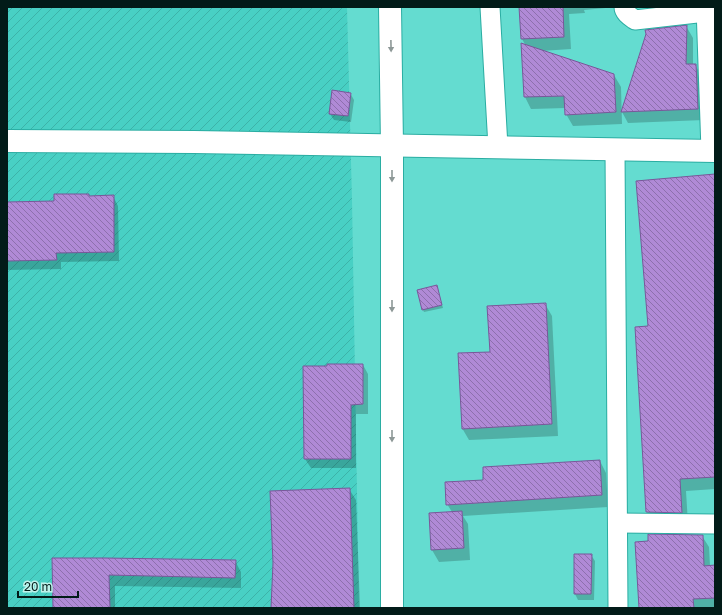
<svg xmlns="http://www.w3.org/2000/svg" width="722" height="615" viewBox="0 0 722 615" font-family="'Golos Text',sans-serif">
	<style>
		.industrial { fill: url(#industrial-furrows) }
		.shadow { fill: #0003 }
		.building { fill: url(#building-back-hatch); stroke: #79579a }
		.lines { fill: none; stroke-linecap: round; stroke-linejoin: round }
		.minor-casing { stroke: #2aada2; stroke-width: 21 }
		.tertiary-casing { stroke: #2aada2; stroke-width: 24 }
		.primary-casing { stroke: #2aada2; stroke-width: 24 }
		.minor { stroke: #fff; stroke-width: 19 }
		.tertiary { stroke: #fff; stroke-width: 22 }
		.primary { stroke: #fff; stroke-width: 22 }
		.oneway { fill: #8d9897 }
	</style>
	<defs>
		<pattern id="industrial-furrows" width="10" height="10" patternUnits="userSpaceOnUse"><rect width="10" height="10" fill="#48d0c4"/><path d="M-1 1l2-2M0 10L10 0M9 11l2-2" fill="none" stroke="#3db2a8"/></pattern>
		<pattern id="building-back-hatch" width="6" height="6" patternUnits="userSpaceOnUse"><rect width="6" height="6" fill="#b08ad6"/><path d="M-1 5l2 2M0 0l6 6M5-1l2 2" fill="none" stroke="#8d70ad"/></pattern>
	</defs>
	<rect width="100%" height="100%" fill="#64dcd0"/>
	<polygon class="industrial" points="7,7 347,7 352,200 359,608 7,608"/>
	<g class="shadow">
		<polygon points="520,7 616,7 584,10 585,13 569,14 571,49 541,51 614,75 621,87 622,124 573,126 566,114 566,108 531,109 525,97 522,44 526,46 522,39"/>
		<polygon points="686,26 693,38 693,65 695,65 702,76 704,120 628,123 622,112 647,34"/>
		<polygon points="350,93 354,100 351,122 334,120 330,114"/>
		<polygon points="715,175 715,489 686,491 688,524 654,524 647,512 649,327"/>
		<polygon points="89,195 90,197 113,196 118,206 119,261 61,262 61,269 7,270 7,203 55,202"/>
		<polygon points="437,286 443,308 424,312 423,310"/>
		<polygon points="545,304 552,316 558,436 469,440 462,428 491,353"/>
		<polygon points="363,365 368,374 368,414 356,414 356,468 311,468 305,459 304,367"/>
		<polygon points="600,461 606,473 608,507 463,516 468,524 470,560 439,562 432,550 452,512 447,504 484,481"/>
		<polygon points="349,489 356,500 360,608 272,608"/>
		<polygon points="702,536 709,547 710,566 715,566 715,608 640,608"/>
		<polygon points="591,555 595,561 594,600 578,600 575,594"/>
		<polygon points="53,559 235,561 241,572 241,588 115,586 115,608 54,608"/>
	</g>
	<g class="building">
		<polygon points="519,7 563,7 564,37 521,39"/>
		<polygon points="687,25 686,64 696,64 698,109 621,112 646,34 645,30"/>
		<polygon points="521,43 614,74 616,112 565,115 564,96 524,97"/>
		<polygon points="332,90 351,93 348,116 329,114"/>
		<polygon points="715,174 715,477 680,479 682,513 646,512 635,327 648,326 636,181"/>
		<polygon points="54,194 89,194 89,196 114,195 114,252 56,253 57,260 7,261 7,202 54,201"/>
		<polygon points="437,285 442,305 422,310 417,290"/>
		<polygon points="546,303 552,424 462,429 458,353 490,352 487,306"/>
		<polygon points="327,364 363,364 363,404 351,405 351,459 304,459 303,366 327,366"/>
		<polygon points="600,460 602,495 446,505 445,482 483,480 483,467"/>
		<polygon points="350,488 354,608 271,608 273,563 270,491"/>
		<polygon points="462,511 464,548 431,550 429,513"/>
		<polygon points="648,534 703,535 704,566 715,565 715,598 693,599 694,608 639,608 635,542 648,541"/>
		<polygon points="574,554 592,554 591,594 574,594"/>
		<polygon points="52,558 105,558 236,560 235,578 109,575 110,608 53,608"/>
	</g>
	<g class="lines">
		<defs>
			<g id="minor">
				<polyline points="490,7 498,147"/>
				<path d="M624 7C624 13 631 17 635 20L706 12"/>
				<polyline points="706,7 711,151"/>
				<polyline points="615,150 618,608"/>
				<polyline points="618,523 715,524"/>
			</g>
			<polyline id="tertiary" points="7,141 194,142 715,151"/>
			<polyline id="primary" points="390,7 392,146 392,608"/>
		</defs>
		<use href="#minor" class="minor-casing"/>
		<use href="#tertiary" class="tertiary-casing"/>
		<use href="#primary" class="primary-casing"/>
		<use href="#minor" class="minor"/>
		<use href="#tertiary" class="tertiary"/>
		<use href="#primary" class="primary"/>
	</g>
	<defs><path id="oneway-solid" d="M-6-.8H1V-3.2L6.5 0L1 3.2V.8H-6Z"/></defs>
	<g class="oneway">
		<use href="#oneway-solid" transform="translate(391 46) rotate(89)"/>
		<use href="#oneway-solid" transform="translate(392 176) rotate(90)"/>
		<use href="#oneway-solid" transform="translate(392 306) rotate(90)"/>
		<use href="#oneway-solid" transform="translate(392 436) rotate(90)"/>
	</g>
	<rect width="722" height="615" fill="none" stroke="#021b18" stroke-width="16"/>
	<path d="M18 591v6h60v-6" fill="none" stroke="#021b18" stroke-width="2"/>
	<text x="24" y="591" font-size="12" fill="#021b18" stroke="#bdf2eb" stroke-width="3" paint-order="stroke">20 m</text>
</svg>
